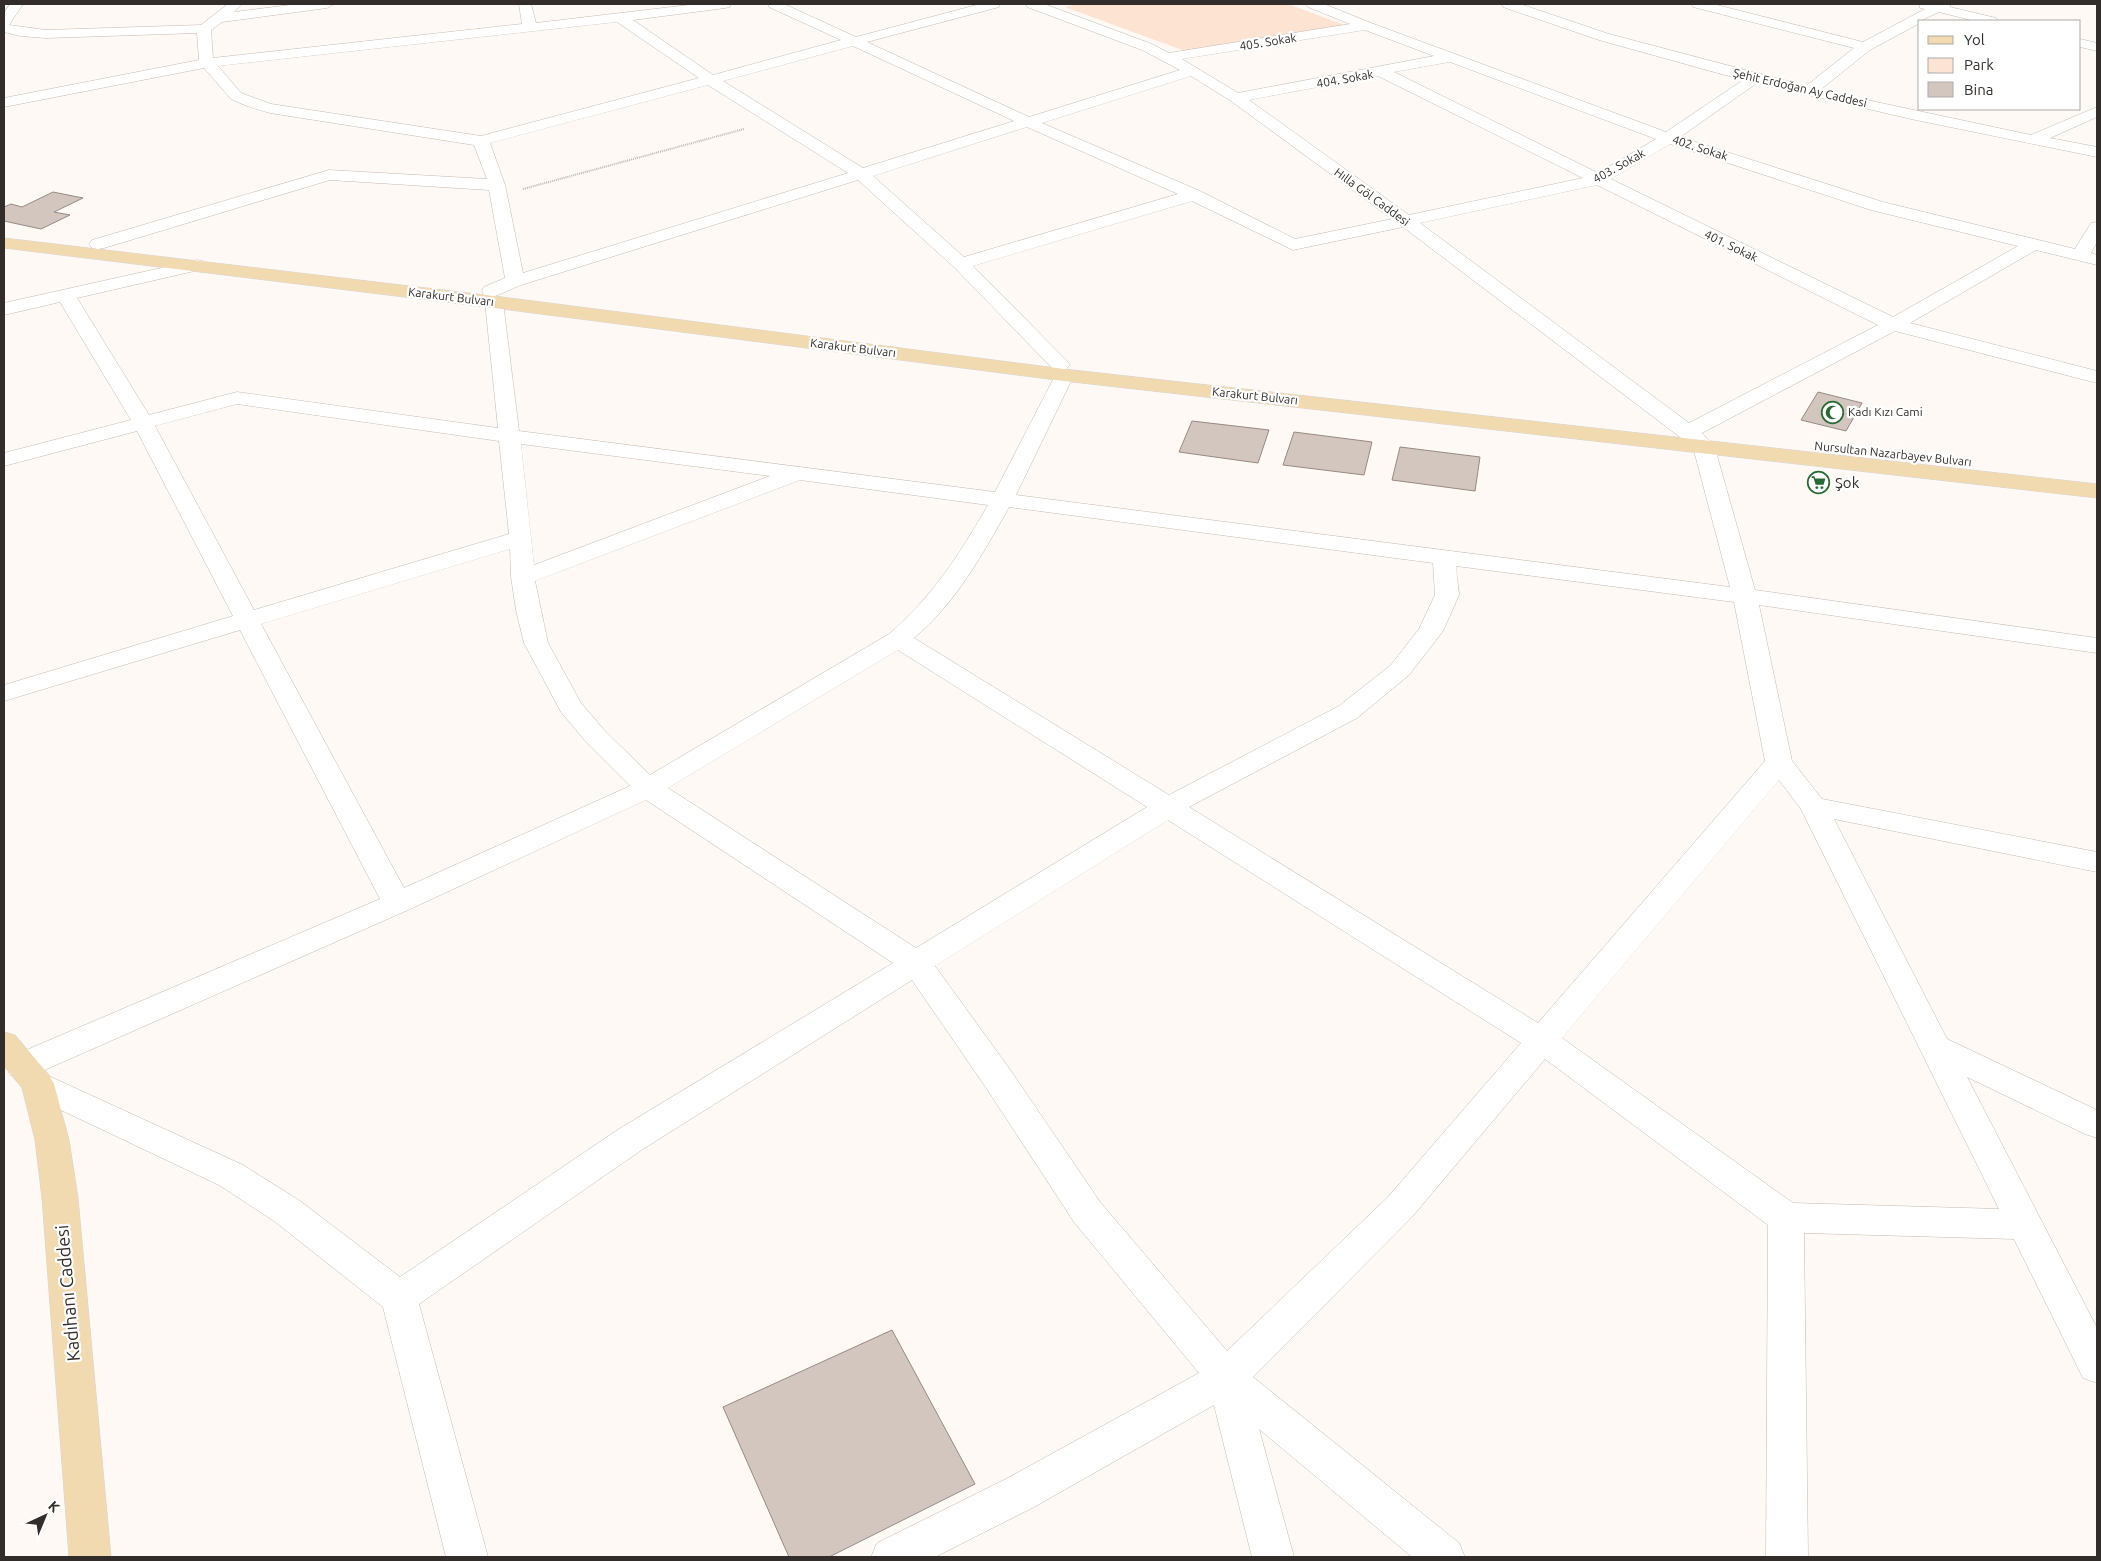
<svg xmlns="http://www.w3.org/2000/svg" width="2101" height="1561" viewBox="0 0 2101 1561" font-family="Ubuntu,sans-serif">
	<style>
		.green { fill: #fde3d2 }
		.building { fill: #d3c6be; stroke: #968a82 }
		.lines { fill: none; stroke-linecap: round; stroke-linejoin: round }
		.minor-casing { stroke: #c6bab1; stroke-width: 1 }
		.major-casing { stroke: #d6d5d4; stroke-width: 1 }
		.path { stroke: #bdb8b4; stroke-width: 2; stroke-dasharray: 1 1; stroke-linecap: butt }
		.minor { fill: #fff; fill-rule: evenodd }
		.major { fill: #f1d9b0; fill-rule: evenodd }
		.labels { text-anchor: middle; stroke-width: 4.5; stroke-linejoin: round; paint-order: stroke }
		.far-street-label { font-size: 12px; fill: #322d2a; stroke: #fff }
		.far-poi-label { font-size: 12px; fill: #322d2a; stroke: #fff; text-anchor: start }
		.poi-label { font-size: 15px; fill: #322d2a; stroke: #fff; text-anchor: start }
		.near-street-label { font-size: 18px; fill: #322d2a; stroke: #fff }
	</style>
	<rect width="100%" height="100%" fill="#fef9f5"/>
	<polygon class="green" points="1077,4 1288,4 1347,26 1185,51 1065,7"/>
	<g class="building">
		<polygon points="53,192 83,198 54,212 70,215 41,229 4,221 4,207 11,204 22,207"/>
		<polygon points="1818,392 1862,403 1846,431 1801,420"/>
		<polygon points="1192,421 1269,430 1258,463 1179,452"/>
		<polygon points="1294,432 1372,442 1364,475 1283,465"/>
		<polygon points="1400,447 1480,457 1475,491 1392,480"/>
		<polygon points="892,1330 975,1484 829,1557 789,1557 723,1407"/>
	</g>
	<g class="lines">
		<defs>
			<g id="minor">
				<path d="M10 4H23L9 25 46 30 201 25 228 4H242L234 12 298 4H334L327 8 222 22 211 30 213 58 522 24 519 4H531L536 23 697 4H731L730 7 725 8 633 20 713 75 841 40 769 7 768 4H784L856 37 980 4H1000L999 7 867 42 1029 117 1180 70 1142 50 1027 7 1026 4H1044L1152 44 1169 53 1350 24 1308 7 1306 4H1324L1371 23 1666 132 1743 80 1599 40 1503 7 1502 4H1520L1609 34 1806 86 1854 48 1693 7 1692 4H1713L1863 42 1925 9 1920 8 1919 4H1951L1950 7 1996 18 1998 21H1975L1939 12 1920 21V23L1870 50 1820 90 2031 135 2097 107V117L2050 138 2097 147V157L1911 119 1757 83 1680 137 1883 202 2075 249 2091 223 2097 222V242L2091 253 2097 255V265L2036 250 1910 323 2097 371V383L1895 331 1702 433 1714 445 1755 590 2097 638V653L1759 605 1792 761 1822 799 2097 852V872L1834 819 1947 1039 2097 1110V1138L2085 1134 1967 1077 2097 1328V1383L2083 1378 2014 1239 1804 1233 1808 1557H1766L1768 1225 1545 1059 1412 1217 1253 1377 1459 1543 1465 1557H1412L1259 1429 1294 1557H1252L1214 1405 1034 1507 935 1557H871L877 1543 1006 1479 1199 1373 1074 1222 987 1089 912 980 643 1149 419 1304 488 1557H446L383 1307 274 1221 219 1185 25 1093 20 1084 24 1078 10 1075 6 1066 10 1057 380 899 240 630 4 701V685L233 616 137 431 4 466V453L131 420 60 302 4 315V303L197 260 203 261 206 265 203 269 77 298 149 415 237 392 498 428 485 302 487 298 494 296 501 298 503 302 519 431 995 492 1058 370 1053 369 955 268 858 180 521 285 498 295 491 297 484 295 482 291 484 287 505 278 489 190 330 180 104 248 98 249 92 248 89 244 92 240 329 170 487 179 474 145 270 113 247 106 231 99 204 68 4 107V98L199 60 197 33 46 38 20 36 4 32V13ZM617 22 699 78 481 136 271 104 241 93 218 66ZM1365 30 1434 56 1238 93 1182 59ZM853 46 1014 121 863 168 723 81ZM1450 62 1656 139 1598 173 1394 72ZM1191 76 1231 101 1392 219 1295 239 1200 191 1042 123ZM1378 76 1583 178 1409 215 1249 100ZM708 85 848 173 523 273 505 185 490 143ZM1027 127 1178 194 964 257 873 176ZM1670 144 1871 210 2018 246 1893 317 1611 179ZM1597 185 1878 325 1689 423 1420 223ZM1192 201 1293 250 1403 227 1693 447 1730 587 1016 495 1074 375 1071 371 1066 369 1070 365 1067 361 973 266ZM237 404 499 441 509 534 254 610 155 426ZM521 444 770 476 534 565ZM800 480 988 505C959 555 934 595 889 634L650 775 605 731 581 703 548 643 535 581ZM1009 507 1433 563 1435 595 1419 629 1391 665 1339 706 1169 795 914 638C955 604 983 554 1009 507ZM510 549 511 577 516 610 524 643 561 712 587 743 630 786 404 888 261 624ZM1456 566 1734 602 1765 761 1538 1023 1189 807 1357 718 1409 675 1443 631 1459 595ZM898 650 1147 807 916 948 668 788ZM1779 780 1801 809 1999 1209 1793 1203 1562 1038ZM646 800 893 963 619 1129 400 1277 300 1201 243 1165 40 1072 408 910ZM1168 820 1521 1043 1388 1197 1227 1351 1100 1202 1011 1071 935 966Z"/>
				<polygon points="2080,39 2097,43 2097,51 2080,47"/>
			</g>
			<g id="major">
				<polygon points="4,238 494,296 1064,369 2097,484 2097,498 1064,381 494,308 4,248"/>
				<polygon points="4,1032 15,1035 49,1075 54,1084 69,1140 78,1198 111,1557 69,1557 42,1198 35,1140 22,1088 4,1066"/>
			</g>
		</defs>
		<use href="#minor" class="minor-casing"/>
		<use href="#major" class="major-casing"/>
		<polyline class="path" points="523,189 744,129"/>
		<use href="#minor" class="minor"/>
		<use href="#major" class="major"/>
	</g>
	<defs>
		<symbol id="mosque-ring" viewBox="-11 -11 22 22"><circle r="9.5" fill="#fff" stroke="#296a34" stroke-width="1.5"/><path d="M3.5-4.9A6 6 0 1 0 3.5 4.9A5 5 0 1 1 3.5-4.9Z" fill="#296a34"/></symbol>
		<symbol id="supermarket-ring" viewBox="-11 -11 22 22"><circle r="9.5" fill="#fff" stroke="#296a34" stroke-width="1.5"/><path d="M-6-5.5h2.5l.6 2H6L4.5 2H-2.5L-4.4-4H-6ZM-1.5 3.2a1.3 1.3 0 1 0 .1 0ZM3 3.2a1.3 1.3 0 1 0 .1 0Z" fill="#296a34"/></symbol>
	</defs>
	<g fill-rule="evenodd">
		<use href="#mosque-ring" x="1820" y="400" width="25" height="25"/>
		<use href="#supermarket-ring" x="1806" y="470" width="25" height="25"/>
	</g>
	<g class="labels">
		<g class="far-street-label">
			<text transform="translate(1268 42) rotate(-9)" y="4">405. Sokak</text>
			<text transform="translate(1345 79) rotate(-10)" y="4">404. Sokak</text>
			<text transform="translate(1800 88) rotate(13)" y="4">Şehit Erdoğan Ay Caddesi</text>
			<text transform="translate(1700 148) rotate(18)" y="4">402. Sokak</text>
			<text transform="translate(1619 166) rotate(-29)" y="4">403. Sokak</text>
			<text transform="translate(1372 197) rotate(36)" y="4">Hılla Göl Caddesi</text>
			<text transform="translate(1731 246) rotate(26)" y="4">401. Sokak</text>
			<text transform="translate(451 297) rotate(7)" y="4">Karakurt Bulvarı</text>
			<text transform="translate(853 348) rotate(7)" y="4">Karakurt Bulvarı</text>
			<text transform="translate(1255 396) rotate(6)" y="4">Karakurt Bulvarı</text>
			<text transform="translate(1893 454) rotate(6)" y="4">Nursultan Nazarbayev Bulvarı</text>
		</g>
		<g class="far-poi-label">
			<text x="1848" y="416">Kadı Kızı Cami</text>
		</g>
		<g class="poi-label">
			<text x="1835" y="488">Şok</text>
		</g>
		<g class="near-street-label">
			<text transform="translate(68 1293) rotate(-95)" y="6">Kadıhanı Caddesi</text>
		</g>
	</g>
	<rect width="2101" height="1561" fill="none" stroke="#322d2a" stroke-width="10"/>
	<rect x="1918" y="20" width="162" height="90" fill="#ffffff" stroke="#adabaa"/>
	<rect x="1928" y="36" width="25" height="8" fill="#f1d9b0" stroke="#adabaa"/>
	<text x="1964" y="45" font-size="15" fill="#322d2a">Yol</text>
	<rect x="1928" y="58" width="25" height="15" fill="#fde3d2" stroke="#adabaa"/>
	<text x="1964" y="70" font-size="15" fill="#322d2a">Park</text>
	<rect x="1928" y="82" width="25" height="15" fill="#d3c6be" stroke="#adabaa"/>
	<text x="1964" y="95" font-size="15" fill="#322d2a">Bina</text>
	<g transform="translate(45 1516) rotate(44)" stroke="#ffffff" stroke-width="4" paint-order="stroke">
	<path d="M0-4L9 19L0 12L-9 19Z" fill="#322d2a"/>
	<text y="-8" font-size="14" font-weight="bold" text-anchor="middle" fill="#322d2a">K</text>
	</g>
</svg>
